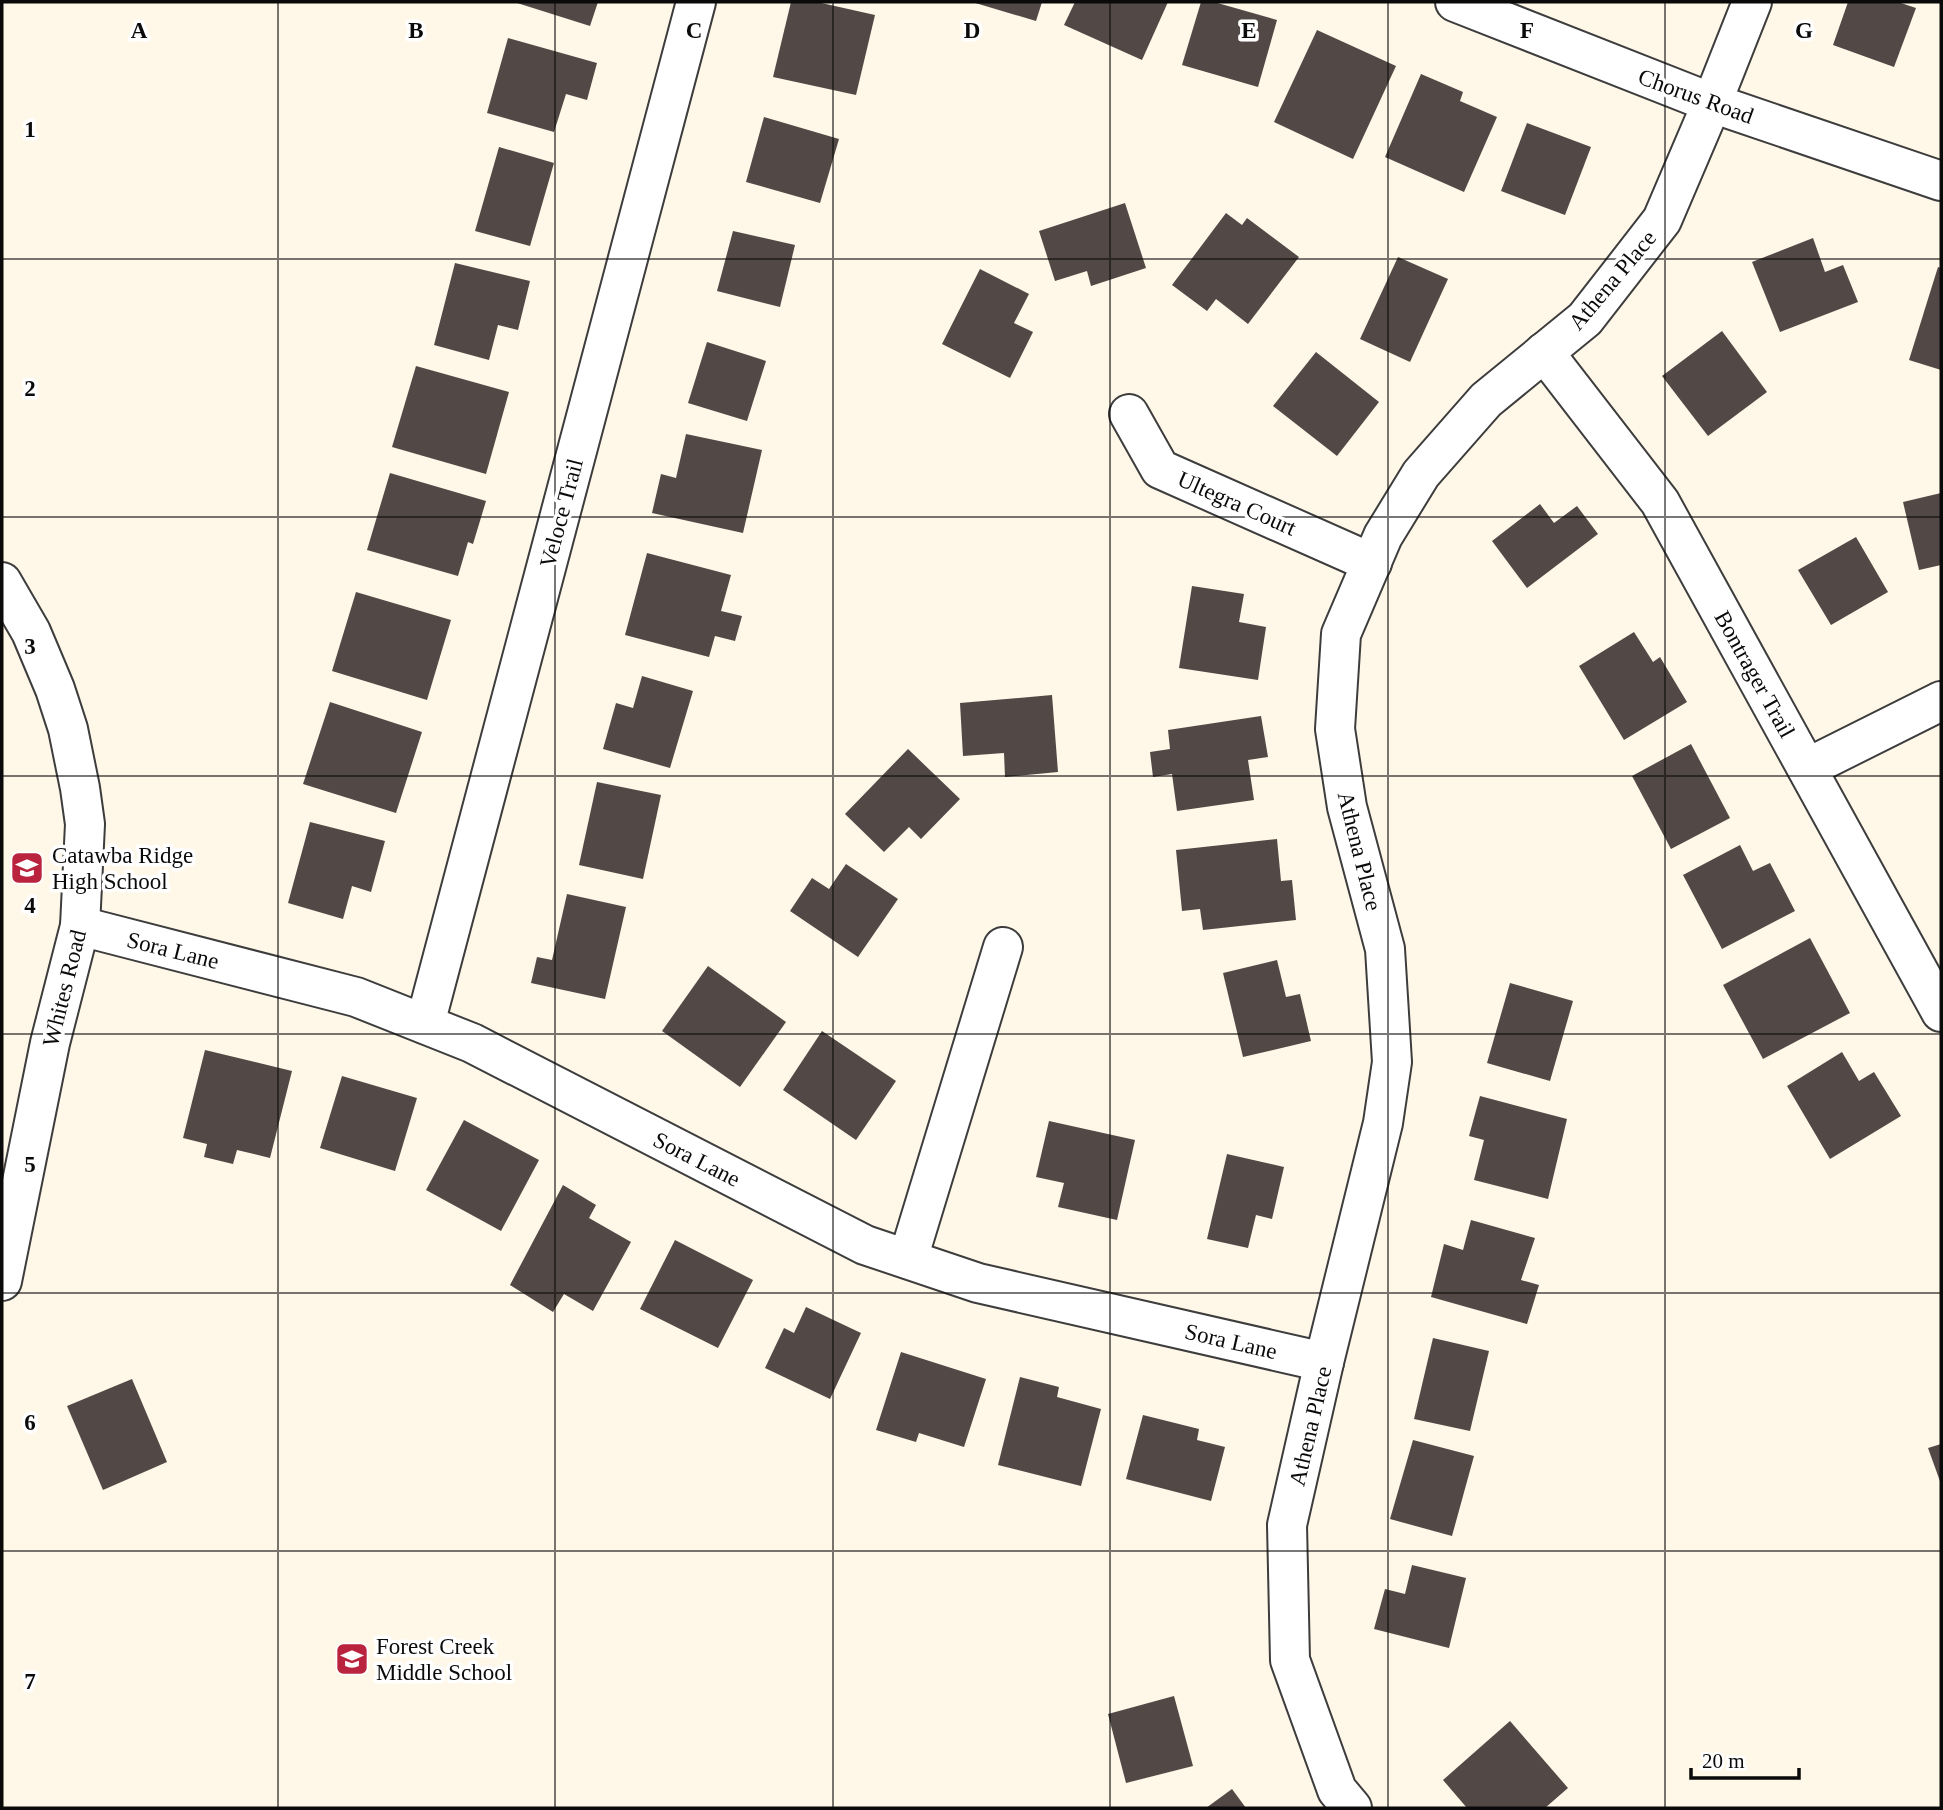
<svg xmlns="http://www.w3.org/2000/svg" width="1943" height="1810" viewBox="0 0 1943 1810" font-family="'Times New Roman',serif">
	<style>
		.building { fill: #524946 }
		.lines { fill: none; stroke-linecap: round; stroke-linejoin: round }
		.minor-casing { stroke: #3d3d3d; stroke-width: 42 }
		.tertiary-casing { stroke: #3d3d3d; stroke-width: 42 }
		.minor { stroke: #fff; stroke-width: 38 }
		.tertiary { stroke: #fff; stroke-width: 38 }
		.grid { fill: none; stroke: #0a0a0a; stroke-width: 2; stroke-opacity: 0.55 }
		.labels { text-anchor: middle; stroke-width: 7; stroke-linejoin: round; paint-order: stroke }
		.street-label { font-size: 23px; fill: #0a0a0a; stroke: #fff }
		.poi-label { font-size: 23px; fill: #0a0a0a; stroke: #fff; text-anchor: start }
		.grid-label { font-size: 23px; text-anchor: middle; font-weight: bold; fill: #0a0a0a; stroke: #fff; stroke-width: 7; stroke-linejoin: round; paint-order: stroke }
	</style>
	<rect width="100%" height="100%" fill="#fff7e7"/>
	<g class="building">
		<polygon points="514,2 598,2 590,26"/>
		<polygon points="791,2 817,2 875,15 856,95 773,77"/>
		<polygon points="972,2 1042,2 1036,21"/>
		<polygon points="1075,2 1168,2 1142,60 1064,25"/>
		<polygon points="1201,2 1214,2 1277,20 1258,87 1182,65"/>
		<polygon points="1848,2 1898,2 1916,8 1894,67 1833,45"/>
		<polygon points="1317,30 1396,66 1353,159 1274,122"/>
		<polygon points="508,38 597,63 587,100 566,94 554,132 487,113"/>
		<polygon points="1421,74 1463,92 1460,101 1497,117 1464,192 1385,157"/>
		<polygon points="764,117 839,139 820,203 746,182"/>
		<polygon points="1527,123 1591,147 1565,215 1501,191"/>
		<polygon points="499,147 554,163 530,246 475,231"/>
		<polygon points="1125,203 1146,268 1091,286 1087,271 1055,281 1039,231"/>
		<polygon points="1226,213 1242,225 1247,218 1299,257 1248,324 1216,299 1207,311 1172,285"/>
		<polygon points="733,231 795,245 780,307 717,291"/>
		<polygon points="1813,238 1825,272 1843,265 1858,302 1780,332 1752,262"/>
		<polygon points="1398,257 1448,279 1410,362 1360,339"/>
		<polygon points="455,263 530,281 518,330 498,325 489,360 434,345"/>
		<polygon points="1938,267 1941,268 1941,370 1909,360"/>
		<polygon points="980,269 1029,294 1014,323 1033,332 1010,378 942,344"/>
		<polygon points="1722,331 1767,392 1708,436 1662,376"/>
		<polygon points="707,342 766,361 747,421 688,403"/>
		<polygon points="1316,352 1379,402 1337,456 1273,406"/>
		<polygon points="416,366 509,392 486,474 392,447"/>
		<polygon points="686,434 762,450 743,533 652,513 661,474 676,478"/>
		<polygon points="390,473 486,501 473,544 468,542 458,576 367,550"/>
		<polygon points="1941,493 1941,565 1919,570 1903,502"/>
		<polygon points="1540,504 1554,523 1577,506 1598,534 1527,588 1492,541"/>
		<polygon points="1856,537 1888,592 1831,625 1798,570"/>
		<polygon points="647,553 731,575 721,611 742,616 735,641 715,636 709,657 625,635"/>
		<polygon points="1192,586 1244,594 1239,622 1266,627 1258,680 1179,668"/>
		<polygon points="356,592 451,620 427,700 332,671"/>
		<polygon points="1634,632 1653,662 1660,657 1687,702 1624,740 1579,666"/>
		<polygon points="642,676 693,691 670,768 603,749 616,703 633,708"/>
		<polygon points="1052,695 1058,772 1005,777 1004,753 963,756 960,703"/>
		<polygon points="330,702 422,732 396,813 303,784"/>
		<polygon points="1261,716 1268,757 1248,760 1254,800 1177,811 1172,774 1153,777 1150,752 1170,749 1168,730"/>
		<polygon points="1691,744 1730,818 1671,849 1632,776"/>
		<polygon points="908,749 960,799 921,839 909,827 884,852 845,814"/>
		<polygon points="597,782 661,795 643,879 579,865"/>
		<polygon points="310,822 385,841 371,892 352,886 343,919 288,903"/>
		<polygon points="1277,839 1281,881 1292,880 1296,920 1203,930 1200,909 1182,911 1176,850"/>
		<polygon points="1740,845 1753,871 1770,863 1795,911 1722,949 1683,875"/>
		<polygon points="846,864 898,899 858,957 790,911 812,878 829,889"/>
		<polygon points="567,894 626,907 605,999 531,983 537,957 552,960"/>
		<polygon points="1810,938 1850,1013 1763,1059 1723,985"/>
		<polygon points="1277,960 1286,997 1300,994 1311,1041 1243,1057 1223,973"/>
		<polygon points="708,966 786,1022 740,1087 662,1031"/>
		<polygon points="1510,983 1573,1001 1550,1081 1487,1063"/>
		<polygon points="822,1031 896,1081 856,1140 783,1090"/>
		<polygon points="205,1050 292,1071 270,1158 237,1150 233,1164 204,1157 207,1144 183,1138"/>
		<polygon points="1842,1052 1859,1081 1874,1072 1901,1116 1830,1159 1787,1086"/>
		<polygon points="342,1076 417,1098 395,1171 320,1148"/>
		<polygon points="1480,1096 1567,1119 1548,1199 1474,1180 1484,1140 1469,1136"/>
		<polygon points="464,1120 539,1160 501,1231 426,1190"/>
		<polygon points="1049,1121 1135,1140 1117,1220 1058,1207 1064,1183 1036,1177"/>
		<polygon points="1227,1154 1284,1167 1272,1219 1256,1215 1248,1248 1207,1239"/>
		<polygon points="563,1185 596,1205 589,1218 631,1242 593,1311 564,1294 553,1312 510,1285"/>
		<polygon points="1471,1220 1535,1238 1521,1280 1539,1285 1527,1324 1431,1297 1444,1244 1463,1250"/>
		<polygon points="675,1240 753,1280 718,1348 640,1309"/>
		<polygon points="806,1307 861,1333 830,1399 765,1368 784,1328 794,1333"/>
		<polygon points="1433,1338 1489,1351 1470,1431 1414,1419"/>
		<polygon points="901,1352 986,1379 964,1447 919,1433 916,1442 876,1430"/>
		<polygon points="1020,1377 1059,1387 1057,1397 1101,1409 1081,1486 998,1465"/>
		<polygon points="132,1379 167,1462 103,1490 67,1406"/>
		<polygon points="1143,1415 1199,1429 1197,1440 1225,1447 1211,1501 1126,1479"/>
		<polygon points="1413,1440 1474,1456 1452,1536 1390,1519"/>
		<polygon points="1941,1444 1941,1484 1928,1448"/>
		<polygon points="1412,1565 1466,1578 1449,1648 1374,1629 1385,1589 1405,1594"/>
		<polygon points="1174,1696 1193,1766 1126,1783 1108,1714"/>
		<polygon points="1510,1721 1568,1788 1545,1808 1467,1808 1443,1780"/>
		<polygon points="1232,1789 1246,1808 1206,1808"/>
	</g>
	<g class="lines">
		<defs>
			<g id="minor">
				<polyline points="1455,2 1712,103 1941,181"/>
				<polyline points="1544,352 1660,502 1941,1012"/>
				<polyline points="1129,414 1160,469 1372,563"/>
				<polyline points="1807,768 1941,701"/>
				<polyline points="80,926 356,997 472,1043 865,1245 978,1283 1324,1362"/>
				<polyline points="425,1024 696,2"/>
				<polyline points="908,1259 1003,947"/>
				<polyline points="1352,1808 1337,1790 1290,1660 1287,1525 1324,1362 1383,1123 1392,1062 1385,949 1347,807 1335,729 1341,634 1383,536 1421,474 1486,400 1585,319 1662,220 1712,103 1752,2"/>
			</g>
			<polyline id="tertiary" points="2,582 31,632 55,689 68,729 80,788 85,824 80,926 50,1043 2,1281"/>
		</defs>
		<use href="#minor" class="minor-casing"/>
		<use href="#tertiary" class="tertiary-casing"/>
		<use href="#minor" class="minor"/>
		<use href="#tertiary" class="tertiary"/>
	</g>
	<path class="grid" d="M278 2V1808M555 2V1808M833 2V1808M1110 2V1808M1388 2V1808M1665 2V1808M2 259H1941M2 517H1941M2 776H1941M2 1034H1941M2 1293H1941M2 1551H1941"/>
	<defs>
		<symbol id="school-square" viewBox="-11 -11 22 22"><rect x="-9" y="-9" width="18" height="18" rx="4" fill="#b9233e" stroke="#fff"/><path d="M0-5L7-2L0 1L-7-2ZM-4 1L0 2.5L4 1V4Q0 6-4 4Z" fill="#fff"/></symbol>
	</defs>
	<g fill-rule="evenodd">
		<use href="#school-square" x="8" y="849" width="38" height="38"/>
		<use href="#school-square" x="333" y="1640" width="38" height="38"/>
	</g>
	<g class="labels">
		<g class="street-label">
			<text transform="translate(1696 96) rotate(20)" y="8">Chorus Road</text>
			<text transform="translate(1612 280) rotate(-50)" y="8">Athena Place</text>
			<text transform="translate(1237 503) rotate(24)" y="8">Ultegra Court</text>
			<text transform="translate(561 513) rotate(-75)" y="8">Veloce Trail</text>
			<text transform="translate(1755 674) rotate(61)" y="8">Bontrager Trail</text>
			<text transform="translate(1360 851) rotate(76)" y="8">Athena Place</text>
			<text transform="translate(173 950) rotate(14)" y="8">Sora Lane</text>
			<text transform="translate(64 988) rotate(-76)" y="8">Whites Road</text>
			<text transform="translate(697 1159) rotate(27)" y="8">Sora Lane</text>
			<text transform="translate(1231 1341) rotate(13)" y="8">Sora Lane</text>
			<text transform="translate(1310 1426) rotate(-77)" y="8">Athena Place</text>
		</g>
		<g class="poi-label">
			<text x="52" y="863">Catawba Ridge<tspan x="52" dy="26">High School</tspan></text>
			<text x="376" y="1654">Forest Creek<tspan x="376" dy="26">Middle School</tspan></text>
		</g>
	</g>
	<g class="grid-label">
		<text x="139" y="38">A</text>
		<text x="416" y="38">B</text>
		<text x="694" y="38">C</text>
		<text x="972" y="38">D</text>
		<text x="1249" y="38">E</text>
		<text x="1527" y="38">F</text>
		<text x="1804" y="38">G</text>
		<text x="30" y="137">1</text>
		<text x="30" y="396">2</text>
		<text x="30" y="654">3</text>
		<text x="30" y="913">4</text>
		<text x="30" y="1172">5</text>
		<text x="30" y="1430">6</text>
		<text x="30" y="1689">7</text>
	</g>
	<rect width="1943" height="1810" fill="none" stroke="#0a0a0a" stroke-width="7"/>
	<path d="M1691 1768v10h108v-10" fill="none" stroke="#0a0a0a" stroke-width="3.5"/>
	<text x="1702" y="1768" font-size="21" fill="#0a0a0a" stroke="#ffffff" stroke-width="5" paint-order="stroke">20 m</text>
</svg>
